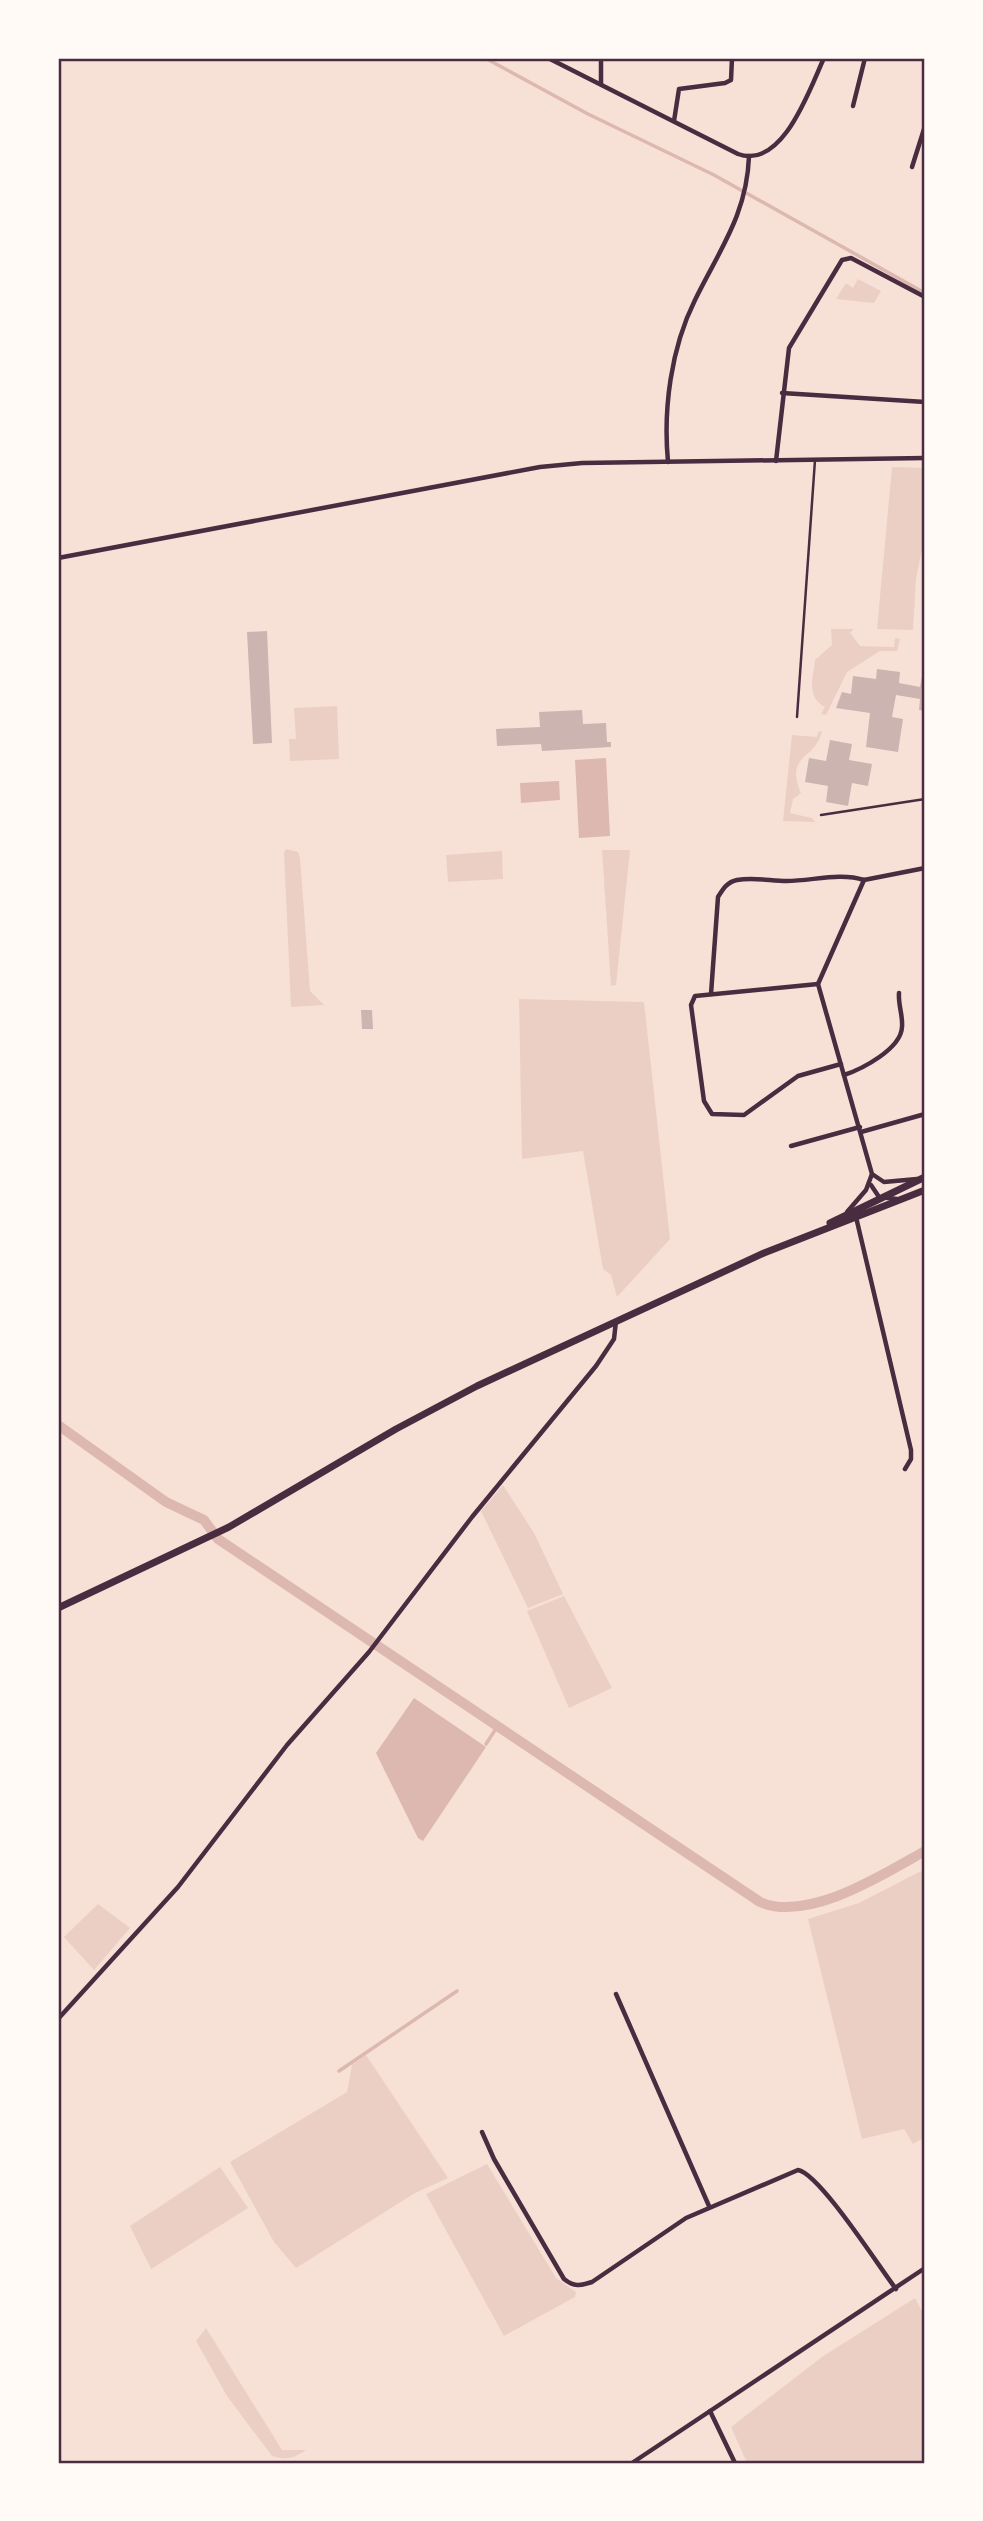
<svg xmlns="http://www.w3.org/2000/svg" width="983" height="2521" viewBox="0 0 983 2521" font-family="Jost,sans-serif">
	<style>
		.green { fill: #ebcfc5 }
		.water { fill: #dcb8b0 }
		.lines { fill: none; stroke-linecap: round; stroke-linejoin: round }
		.stream { stroke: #dcb8b0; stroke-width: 3.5 }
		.canal { stroke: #dcb8b0; stroke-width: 10 }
		.building { fill: #ccb4b1 }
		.service { stroke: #4a2c40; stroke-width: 2.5 }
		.minor { stroke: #4a2c40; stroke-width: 4.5 }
		.secondary { stroke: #4a2c40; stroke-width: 7 }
		.neatline { fill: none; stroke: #4a2c40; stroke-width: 2.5 }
	</style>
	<rect width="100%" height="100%" fill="#f7e1d7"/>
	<g class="green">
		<polygon points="858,279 881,291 874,303 836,299 846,283 853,288"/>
		<polygon points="892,467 925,468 925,534 916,579 913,630 877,629"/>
		<path d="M831 629H854L850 633 860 646 894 647 895 638 900 639 897 651H880L847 672 826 715 821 714 825 707C806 697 813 679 815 660L832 645Z"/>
		<polygon points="337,706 339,759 290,761 289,739 296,739 294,708"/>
		<path d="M822 731C816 760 784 754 801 793L793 799 790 813 812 818 815 822 783 821 792 735 817 737 818 732Z"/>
		<polygon points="286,849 298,852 300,858 310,991 324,1005 291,1007 284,853"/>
		<polygon points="602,850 630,850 616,985 611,986"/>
		<polygon points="502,851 503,879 448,882 446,855"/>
		<polygon points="519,999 644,1002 670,1239 617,1297 611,1275 603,1269 583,1151 522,1159"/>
		<polygon points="503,1485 534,1533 563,1594 528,1608 481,1511"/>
		<polygon points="564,1596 612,1688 569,1708 527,1611"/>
		<polygon points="921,1871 925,1884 925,2137 913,2144 904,2129 862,2139 808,1919 859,1903"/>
		<polygon points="98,1904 130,1928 94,1970 64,1937"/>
		<polygon points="366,2055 448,2178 415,2193 296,2268 274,2242 230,2162 347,2092 352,2065"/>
		<polygon points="487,2164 556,2278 576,2292 575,2297 504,2336 426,2194"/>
		<polygon points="220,2167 248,2208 151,2269 130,2226"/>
		<polygon points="915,2298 925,2317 925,2463 747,2463 731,2427 822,2357"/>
		<path d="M206 2328 282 2450H306C294 2458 287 2461 272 2456L227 2396 196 2341Z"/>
	</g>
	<g class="water">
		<polygon points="606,758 610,836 579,838 575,760"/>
		<polygon points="559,781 560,800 521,803 520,783"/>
		<polygon points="414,1698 486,1747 423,1841 418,1838 376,1753"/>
	</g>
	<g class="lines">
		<g class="stream">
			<polyline points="485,58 588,114 714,175 925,293"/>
			<polyline points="486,1744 497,1727"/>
			<polyline points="339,2071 457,1991"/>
		</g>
		<path class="canal" d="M58 1425 166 1502 204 1520 218 1539 760 1902C808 1923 884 1874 925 1851"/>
	</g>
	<g class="building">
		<polygon points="267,631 272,743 253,744 247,632"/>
		<polygon points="877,669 900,672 899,683 920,687 922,676 925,677 925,711 919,710 920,699 896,695 892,717 903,719 898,752 866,747 870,713 836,708 842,692 851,694 853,676 876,679"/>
		<polygon points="582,710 583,724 606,723 607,742 611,742 611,747 542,751 541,744 497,746 496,729 540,727 539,712"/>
		<polygon points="830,740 852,744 849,760 872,764 868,786 852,783 848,806 826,802 828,786 805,782 809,758 826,761"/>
		<polygon points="361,1010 372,1010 373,1029 362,1029"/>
	</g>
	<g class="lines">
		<g class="service">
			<polyline points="797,717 815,460"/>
			<polyline points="821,815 925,799"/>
		</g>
		<g class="minor">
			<path d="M548 58 738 154C783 170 810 88 824 58"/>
			<polyline points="601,58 601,84"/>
			<polyline points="853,106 865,58"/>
			<polyline points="674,121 679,89 725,83 731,80 732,58"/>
			<polyline points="912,167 925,126"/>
			<polyline points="782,393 925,402"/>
			<polyline points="776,461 789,348 842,260 851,258 925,297"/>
			<path d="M668 462C663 409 671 348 695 300 720 249 747 214 749 156"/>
			<polyline points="58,558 540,467 582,463 925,458"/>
			<polyline points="864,880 818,984 872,1174 884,1182 917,1179"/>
			<polyline points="864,880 925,868"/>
			<polyline points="818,984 695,996 691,1005 704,1101 712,1114 744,1115 798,1076 841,1064"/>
			<path d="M711 994 718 897C723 889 727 882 737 880 754 877 771 881 787 881 812 881 840 872 864 880"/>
			<path d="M844 1075C862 1069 901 1049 902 1027 903 1015 898 1005 899 993"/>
			<polyline points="861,1132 925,1114"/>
			<polyline points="791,1146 860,1127"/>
			<polyline points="871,1185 879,1197 897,1199"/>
			<polyline points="847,1212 866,1190 872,1174"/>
			<polyline points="856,1217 911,1450 911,1459 905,1469"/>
			<polyline points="616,1994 709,2206"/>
			<polyline points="58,2019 178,1887 287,1745 369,1652 472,1517 596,1366 614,1339 616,1321"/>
			<path d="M482 2132 494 2159 564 2279C574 2287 580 2286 592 2282L686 2218 798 2170C820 2174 879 2267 896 2289"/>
			<polyline points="710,2411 735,2463"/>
			<polyline points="632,2463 925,2268"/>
		</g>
		<g class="secondary">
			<polyline points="830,1223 925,1177"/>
			<polyline points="58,1608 229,1527 396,1429 477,1386 764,1253 925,1190"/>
		</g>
	</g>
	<rect width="983" height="2521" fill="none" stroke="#fffaf5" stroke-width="119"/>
	<rect x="60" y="60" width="863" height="2402" class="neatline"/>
</svg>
